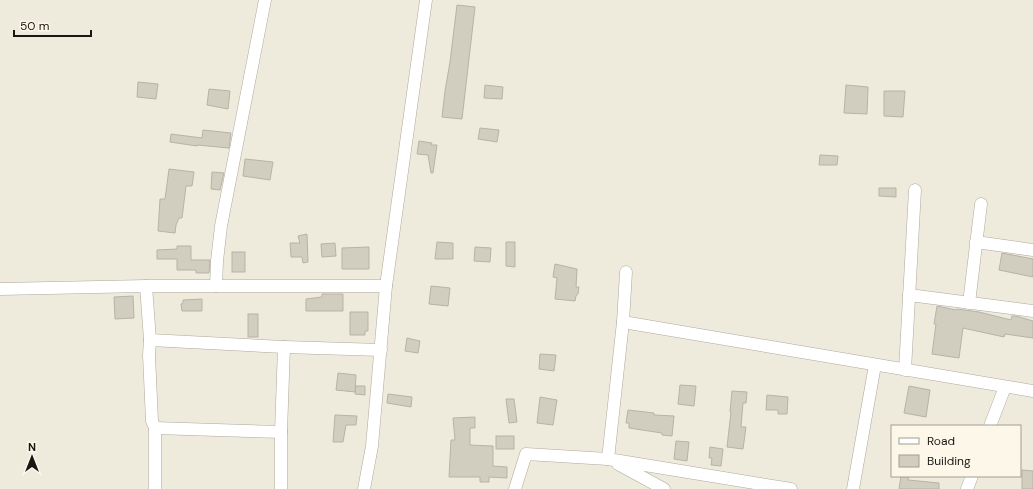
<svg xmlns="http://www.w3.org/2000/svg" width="1033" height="489" viewBox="0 0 1033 489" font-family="'DM Sans',sans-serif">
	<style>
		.building { fill: #d1cdbf; stroke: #b7b3a6 }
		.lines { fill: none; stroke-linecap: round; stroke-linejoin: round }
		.street-casing { stroke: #ada99c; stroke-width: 13 }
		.street { stroke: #fff; stroke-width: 12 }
	</style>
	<rect width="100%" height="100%" fill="#eeeadc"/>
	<g class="building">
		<polygon points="457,5 475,7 462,119 442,117 445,91 450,62"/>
		<polygon points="138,82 158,84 156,99 137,97"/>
		<polygon points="485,85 503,87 502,99 484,98"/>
		<polygon points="846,85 868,87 867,114 844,113"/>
		<polygon points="209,89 230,91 228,109 207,105"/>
		<polygon points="884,91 905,91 903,117 884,116"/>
		<polygon points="480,128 499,130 497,142 478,139"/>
		<polygon points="203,130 231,133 229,148 197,145 197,146 170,142 171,134 202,138"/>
		<polygon points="419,141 432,143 431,145 437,145 433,173 431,173 428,155 417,154"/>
		<polygon points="820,155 838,156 837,165 819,165"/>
		<polygon points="245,159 273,162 270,180 243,176"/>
		<polygon points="169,169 194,172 192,186 186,186 182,218 179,218 176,225 175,233 158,231 160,199 165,199"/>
		<polygon points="212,172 224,173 220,190 211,189"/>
		<polygon points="879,188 896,188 896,197 879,196"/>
		<polygon points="307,234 308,262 303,263 302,257 291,257 290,243 300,243 298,236"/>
		<polygon points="437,242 453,243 453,259 435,259"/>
		<polygon points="506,242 515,242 515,267 506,266"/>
		<polygon points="335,243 336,256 322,257 321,244"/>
		<polygon points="177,246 191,246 191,260 210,260 209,273 196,273 196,270 177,270 177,259 157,259 157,250 177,249"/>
		<polygon points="369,247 369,269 342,269 342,248"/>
		<polygon points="475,247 491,248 490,262 474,261"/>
		<rect x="232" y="252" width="13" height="20"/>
		<polygon points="1002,253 1033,259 1033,277 999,270"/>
		<polygon points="555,264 577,269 576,287 579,287 578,294 576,296 575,301 555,299 557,278 553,277"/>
		<polygon points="431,286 450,288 448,306 429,304"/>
		<polygon points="322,294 343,294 343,311 306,311 306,299 322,297"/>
		<polygon points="133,296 134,318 115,319 114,297"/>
		<polygon points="202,299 202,311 182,311 181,304 183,303 183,300"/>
		<polygon points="937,306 956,310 957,309 979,312 1011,320 1012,316 1016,316 1033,321 1033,338 1005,334 1004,337 963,328 959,358 932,354 936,324 934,324"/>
		<polygon points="350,312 368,312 368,331 365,331 365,335 350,335"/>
		<rect x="248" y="314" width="10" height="23"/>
		<polygon points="407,338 420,341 418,353 405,351"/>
		<polygon points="540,354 556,355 554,371 539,369"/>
		<polygon points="338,373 356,375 355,392 336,390"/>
		<polygon points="680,385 696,386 694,406 678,404"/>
		<polygon points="356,386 365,386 365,395 355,394"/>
		<polygon points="909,386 930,390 926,417 904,413"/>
		<polygon points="732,391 747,392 746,403 743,403 741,427 746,427 743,449 727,447 731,412 730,412"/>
		<polygon points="388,394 412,397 411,407 387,403"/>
		<polygon points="767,395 788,397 787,414 778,414 778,410 766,410"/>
		<polygon points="540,397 557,400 553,425 537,423"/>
		<polygon points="506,399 514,399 517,422 509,423"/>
		<polygon points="628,410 654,413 654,415 674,416 672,436 662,435 662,433 629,428 629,423 626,423"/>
		<polygon points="335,415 357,416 356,425 346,425 343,442 333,442"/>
		<polygon points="475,417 475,428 470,428 470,445 493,446 493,466 507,467 507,478 489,477 489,482 480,482 480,477 449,477 451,440 455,440 453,418"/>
		<rect x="496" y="436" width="18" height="13"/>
		<polygon points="676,441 689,442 687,461 674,459"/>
		<polygon points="710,447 723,449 721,466 711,465 712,458 709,458"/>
		<polygon points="1022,470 1033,471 1033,489 1022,489"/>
		<polygon points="901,476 909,476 908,480 939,483 939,489 899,489"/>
	</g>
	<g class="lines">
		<defs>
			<g id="street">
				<polyline points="976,242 1033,250"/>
				<polyline points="146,286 150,340 149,355 152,421 155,428 155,489"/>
				<polyline points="216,286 217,261 221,226 265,0"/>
				<polyline points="0,289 146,286 386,286"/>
				<polyline points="909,295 1033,311"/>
				<polyline points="969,303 981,204"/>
				<polyline points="623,322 1033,391"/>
				<polyline points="150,340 284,347 381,350"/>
				<polyline points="905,370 915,190"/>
				<polyline points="990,426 1005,387"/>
				<polyline points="155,428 281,432"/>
				<polyline points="608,459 623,322 626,272"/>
				<polyline points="618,464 664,489"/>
				<polyline points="281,489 281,432 284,347"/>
				<polyline points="364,489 372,446 386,286 426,0"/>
				<polyline points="515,489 526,454 608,459 791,489"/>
				<polyline points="853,489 875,365"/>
				<polyline points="967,489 972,476"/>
			</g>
		</defs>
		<use href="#street" class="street-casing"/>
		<use href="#street" class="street"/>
	</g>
	<rect x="891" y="425" width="130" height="52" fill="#fcf7e9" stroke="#a19d93"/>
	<rect x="899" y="438" width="20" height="6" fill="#ffffff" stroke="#a19d93"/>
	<text x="927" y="445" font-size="12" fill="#191713">Road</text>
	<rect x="899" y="455" width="20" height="12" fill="#d1cdbf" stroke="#a19d93"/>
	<text x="927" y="465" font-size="12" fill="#191713">Building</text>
	<g transform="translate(32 457)" stroke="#fcf7e9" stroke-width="3" paint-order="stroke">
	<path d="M0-3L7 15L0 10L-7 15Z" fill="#191713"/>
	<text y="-6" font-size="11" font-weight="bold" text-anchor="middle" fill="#191713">N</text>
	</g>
	<path d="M14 30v6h77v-6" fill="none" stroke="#191713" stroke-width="2"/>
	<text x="20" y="30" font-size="12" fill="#191713" stroke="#fcf7e9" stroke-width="3" paint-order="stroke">50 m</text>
</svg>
